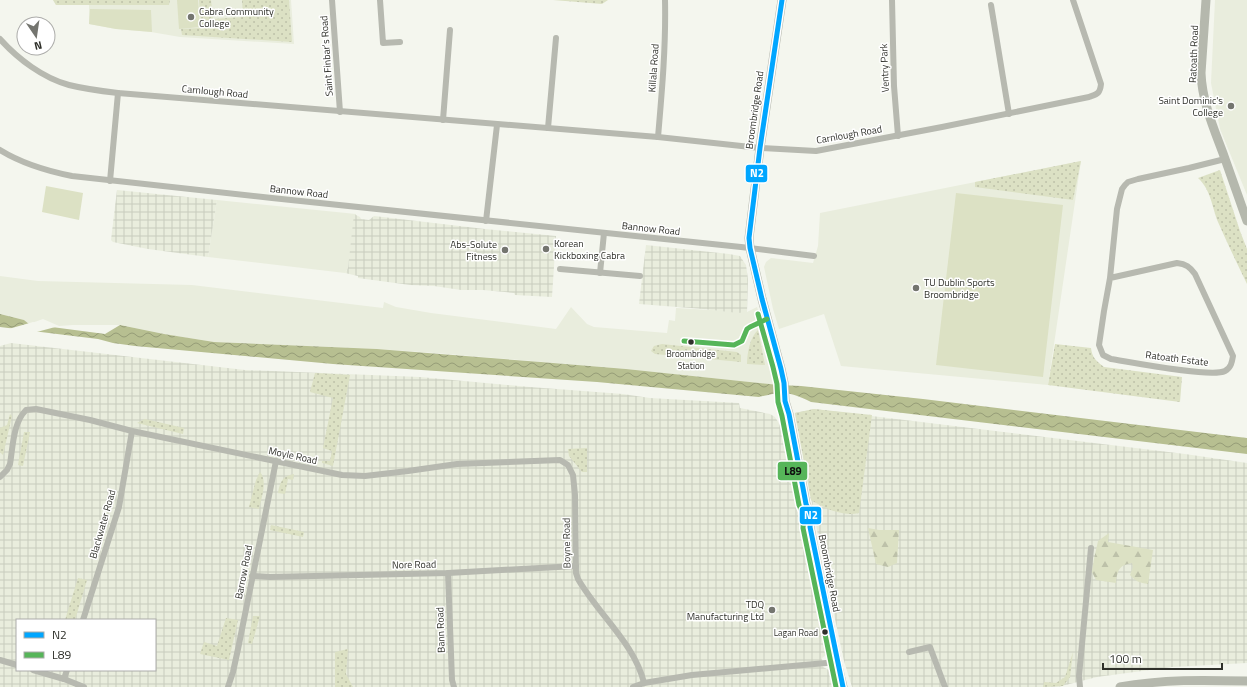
<svg xmlns="http://www.w3.org/2000/svg" width="1247" height="687" viewBox="0 0 1247 687" font-family="'Titillium Web',sans-serif">
	<style>
		.built { fill: #e9eddd }
		.industrial { fill: url(#industrial-grid); fill-rule: evenodd }
		.grass { fill: url(#grass-dots) }
		.forest { fill: url(#forest-firs) }
		.pitch { fill: #dce1c4 }
		.water { fill: url(#water-waves) }
		.pier { fill: #f4f6ee }
		.lines { fill: none; stroke-linecap: round; stroke-linejoin: round }
		.street { stroke: #b7b9b0; stroke-width: 6 }
		.secondary { stroke: #b5b8ad; stroke-width: 9 }
		.bus-1-casing { stroke: #fff; stroke-width: 8 }
		.bus-2-casing { stroke: #fff; stroke-width: 8 }
		.bus-1 { stroke: #00a6ff; stroke-width: 5 }
		.bus-2 { stroke: #56b559; stroke-width: 5 }
		.poi-dot { fill: #74756f; stroke: #fff; stroke-width: 1.5 }
		.bus-dot { fill: #2f302a; stroke: #fff; stroke-width: 1.5 }
		.labels { text-anchor: middle; stroke-width: 3; stroke-linejoin: round; paint-order: stroke }
		.bus-label { font-size: 9px; fill: #2f302a; stroke: #fff }
		.poi-label { font-size: 10px; fill: #2f302a; stroke: #fff; text-anchor: start }
		.street-label { font-size: 10px; fill: #2f302a; stroke: #fff }
		.line-badge { stroke: #fff; stroke-width: 1.5 }
		.badge-label { font-size: 11px; text-anchor: middle; font-weight: bold; fill: #fff }
		.pale-badge-label { font-size: 11px; text-anchor: middle; font-weight: bold; fill: #111 }
	</style>
	<defs>
		<pattern id="industrial-grid" width="8" height="8" patternUnits="userSpaceOnUse"><rect width="8" height="8" fill="#e9eddd"/><path d="M0 4h8M4 0v8" fill="none" stroke="#c8ccbe"/></pattern>
		<pattern id="grass-dots" width="8" height="8" patternUnits="userSpaceOnUse"><rect width="8" height="8" fill="#dce1c4"/><path d="M2 2h.1M6 6h.1" fill="none" stroke="#bdc1a9" stroke-width="1.8" stroke-linecap="round"/></pattern>
		<pattern id="forest-firs" width="22" height="20" patternUnits="userSpaceOnUse"><rect width="22" height="20" fill="#dce1c4"/><path d="M5 1l3.5 6h-7zM16 11l3.5 6h-7z" fill="#bdc1a9"/></pattern>
		<pattern id="water-waves" width="16" height="10" patternUnits="userSpaceOnUse"><rect width="16" height="10" fill="#b7bf91"/><path d="M0 5q4-4 8 0t8 0" fill="none" stroke="#959c77"/></pattern>
	</defs>
	<rect width="100%" height="100%" fill="#f4f6ee"/>
	<g class="built">
		<polygon points="53,0 291,0 294,44 180,37 151,32 116,29 89,24 89,5 56,5"/>
		<polygon points="1215,0 1247,0 1247,195 1220,129 1211,83"/>
		<polygon points="1081,161 1048,385 841,366 824,314 779,329 773,309 764,267 766,262 771,258 813,263 818,246 820,213"/>
		<polygon points="217,200 356,214 348,268 345,273 208,257"/>
		<polygon points="0,276 38,281 192,285 383,308 384,302 396,307 431,313 556,329 571,307 587,324 594,327 667,333 669,320 675,321 676,308 747,312 757,307 775,365 779,385 626,369 435,353 377,349 214,342 164,334 120,325 73,325 59,326 43,319 29,324 24,320 0,314"/>
	</g>
	<g class="industrial">
		<polygon points="117,190 217,200 208,257 148,249 113,242 111,240"/>
		<polygon points="354,214 360,217 361,219 369,220 374,216 485,229 556,236 552,297 515,295 514,293 483,290 461,290 434,286 410,285 358,278 358,276 345,273 348,268"/>
		<polygon points="646,245 729,254 740,256 746,265 748,279 747,312 738,313 703,309 639,304"/>
		<path d="M11 343 245 370 420 377 530 387 623 394 650 398 739 403 740 408 770 414 775 417 780 425 826 646V655L822 658 823 667 829 670 833 674 836 687H0V346ZM17 620H155V670H17Z"/>
		<polygon points="814,409 1185,454 1247,463 1247,663 1172,667 1097,677 1058,687 852,687 844,661 825,572 795,413"/>
	</g>
	<g class="grass">
		<polygon points="53,0 170,0 169,5 56,5"/>
		<polygon points="199,0 211,0 213,19 243,17 242,0 289,0 292,42 182,35 181,29 201,28"/>
		<polygon points="553,0 608,0 602,4"/>
		<polygon points="1081,161 1073,200 975,187 975,182"/>
		<path d="M1220 170 1240 231 1247 249V284C1237 263 1227 243 1218 222 1212 207 1211 190 1198 178Z"/>
		<path d="M758 330 765 365 747 364C747 353 750 337 758 330Z"/>
		<polygon points="662,344 737,352 741,355 741,362 655,354 651,351 654,346"/>
		<path d="M1055 344 1091 348C1092 357 1096 361 1104 367L1182 377 1180 402 1048 385Z"/>
		<polygon points="315,373 350,375 333,466 322,463 322,461 330,461 332,451 323,448 333,398 310,392"/>
		<path d="M814 409 872 415 859 513C843 517 824 508 811 500L795 413Z"/>
		<polygon points="10,414 12,416 3,455 0,452 0,428 7,425"/>
		<polygon points="145,419 184,428 183,434 137,423"/>
		<polygon points="24,432 30,432 23,466 18,465"/>
		<polygon points="587,448 587,472 582,472 569,456 568,449"/>
		<path d="M260 472C268 481 261 499 259 509L249 507 256 480Z"/>
		<path d="M294 474 293 480 288 479 285 494 278 493C280 482 282 476 294 474Z"/>
		<polygon points="271,525 304,532 303,537 270,530"/>
		<polygon points="78,578 87,580 75,620 65,620"/>
		<polygon points="253,616 260,616 252,644 248,643"/>
		<polygon points="226,618 238,620 229,660 200,654 204,642 217,646"/>
		<polygon points="348,649 346,674 353,687 335,687 335,652"/>
		<polygon points="1073,652 1070,677 1063,686 1043,687 1044,682 1056,683 1065,677"/>
	</g>
	<g class="forest">
		<polygon points="868,528 879,530 899,530 897,563 888,567 876,564"/>
		<path d="M1109 533 1108 542 1153 550 1148 584C1140 583 1135 581 1130 575L1133 567 1132 563C1119 565 1117 571 1116 583L1096 580 1092 572 1094 559 1098 541Z"/>
	</g>
	<g class="pitch">
		<polygon points="177,0 198,0 200,27 179,29"/>
		<polygon points="90,9 151,10 152,32 116,29 89,24"/>
		<polygon points="46,186 83,193 79,220 42,212"/>
		<polygon points="956,193 1063,205 1043,377 936,365"/>
	</g>
	<path class="water" d="M0 314 24 320 29 324 105 334 120 325 164 334 214 342 377 349 541 362 626 369 779 385 801 386 923 399 1247 438V454L811 402C789 391 783 391 759 397L597 382 333 364 135 346 113 343 98 339 0 327Z"/>
	<polygon class="pier" points="33,322 59,326 33,333 5,330"/>
	<g class="lines">
		<g class="street">
			<polyline points="332,0 340,112"/>
			<polyline points="380,0 383,43 400,42"/>
			<polyline points="892,0 894,86 898,136"/>
			<polyline points="991,5 1009,114"/>
			<path d="M0 39C18 59 43 78 69 85 85 89 101 91 118 93L658 137 760 148 816 151 942 127 1089 97C1097 94 1100 94 1101 84L1073 0"/>
			<polyline points="443,120 450,30"/>
			<polyline points="548,128 556,38"/>
			<path d="M658 137C662 91 666 46 665 0"/>
			<path d="M0 150C21 163 47 171 72 176L272 198 741 247 814 256"/>
			<polyline points="110,181 118,93"/>
			<polyline points="486,221 497,125"/>
			<polyline points="560,269 640,276"/>
			<polyline points="600,273 604,233"/>
			<path d="M1110 278 1177 263C1186 264 1190 267 1195 274L1233 356C1232 362 1231 368 1225 371 1211 378 1130 362 1111 359L1103 355 1099 345 1104 311 1110 278 1117 209 1122 189 1125 185 1128 182 1138 179 1189 168 1225 159"/>
			<path d="M0 477 7 470 10 464C13 446 13 423 26 410L36 409 90 420 132 431 342 475 365 476 408 471 457 464 560 460 568 465 573 475 575 495 576 573 578 579C598 614 635 644 644 683"/>
			<polyline points="448,573 452,680 454,687"/>
			<polyline points="252,576 270,577 448,573 576,566"/>
			<polyline points="83,620 119,507 132,431"/>
			<polyline points="909,652 930,647 945,687"/>
			<polyline points="0,660 17,665"/>
			<polyline points="33,670 64,679 84,687"/>
			<polyline points="64,679 67,670"/>
			<polyline points="228,687 233,672 238,649 276,461"/>
			<polyline points="633,687 644,683 692,675 837,662"/>
			<polyline points="1080,687 1079,676 1091,548"/>
		</g>
		<g class="secondary">
			<polyline points="782,0 760,148 749,238 750,248 762,299 781,369 784,383 785,401 789,414 806,504 811,515 810,527 813,543 837,662 843,687"/>
			<path d="M1206 0 1201 73C1202 102 1214 129 1224 156 1232 178 1239 199 1247 221"/>
			<path d="M1120 687C1162 679 1205 680 1247 681"/>
		</g>
		<defs>
			<polyline id="bus-1" points="782,0 760,148 749,238 750,248 762,299 781,369 784,383 785,401 789,414 806,504 811,515 810,527 843,687"/>
			<g id="bus-2">
				<polyline points="758,314 773,367 777,384 778,402 782,416 799,505 804,516 803,528 836,687"/>
				<polyline points="684,341 734,345 742,341 747,329 750,327 767,319"/>
			</g>
		</defs>
		<use href="#bus-1" class="bus-1-casing"/>
		<use href="#bus-2" class="bus-2-casing"/>
		<use href="#bus-1" class="bus-1"/>
		<use href="#bus-2" class="bus-2"/>
	</g>
	<g class="poi-dot">
		<circle cx="191" cy="17" r="4"/>
		<circle cx="1231" cy="106" r="4"/>
		<circle cx="546" cy="249" r="4"/>
		<circle cx="505" cy="250" r="4"/>
		<circle cx="916" cy="288" r="4"/>
		<circle cx="772" cy="610" r="4"/>
	</g>
	<g class="bus-dot">
		<circle cx="691" cy="342" r="3.5"/>
		<circle cx="825" cy="632" r="3.5"/>
	</g>
	<g class="labels">
		<g class="bus-label">
			<text x="691" y="357">Broombridge<tspan x="691" dy="12">Station</tspan></text>
			<text x="818" y="636" text-anchor="end">Lagan Road</text>
		</g>
		<g class="poi-label">
			<text x="199" y="15">Cabra Community<tspan x="199" dy="12">College</tspan></text>
			<text x="1223" y="104" text-anchor="end">Saint Dominic's<tspan x="1223" dy="12">College</tspan></text>
			<text x="554" y="247">Korean<tspan x="554" dy="12">Kickboxing Cabra</tspan></text>
			<text x="497" y="248" text-anchor="end">Abs-Solute<tspan x="497" dy="12">Fitness</tspan></text>
			<text x="924" y="286">TU Dublin Sports<tspan x="924" dy="12">Broombridge</tspan></text>
			<text x="764" y="608" text-anchor="end">TDQ<tspan x="764" dy="12">Manufacturing Ltd</tspan></text>
		</g>
		<g class="street-label">
			<text transform="translate(1193 54) rotate(-88)" y="4">Ratoath Road</text>
			<text transform="translate(326 56) rotate(-94)" y="4">Saint Finbar's Road</text>
			<text transform="translate(653 68) rotate(-86)" y="4">Killala Road</text>
			<text transform="translate(884 68) rotate(-92)" y="4">Ventry Park</text>
			<text transform="translate(215 91) rotate(5)" y="4">Carnlough Road</text>
			<text transform="translate(754 110) rotate(-82)" y="4">Broombridge Road</text>
			<text transform="translate(849 134) rotate(-10)" y="4">Carnlough Road</text>
			<text transform="translate(299 191) rotate(6)" y="4">Bannow Road</text>
			<text transform="translate(651 228) rotate(6)" y="4">Bannow Road</text>
			<text transform="translate(1177 358) rotate(7)" y="4">Ratoath Estate</text>
			<text transform="translate(293 455) rotate(12)" y="4">Moyle Road</text>
			<text transform="translate(102 524) rotate(-74)" y="4">Blackwater Road</text>
			<text transform="translate(566 543) rotate(-91)" y="4">Boyne Road</text>
			<text transform="translate(414 564) rotate(-1)" y="4">Nore Road</text>
			<text transform="translate(243 572) rotate(-79)" y="4">Barrow Road</text>
			<text transform="translate(830 573) rotate(79)" y="4">Broombridge Road</text>
			<text transform="translate(440 630) rotate(-92)" y="4">Bann Road</text>
		</g>
	</g>
	<g class="line-badge">
		<rect x="745" y="164" width="23" height="19" rx="4" fill="#00a6ff"/>
		<rect x="777" y="461" width="31" height="20" rx="4" fill="#56b559"/>
		<rect x="799" y="506" width="23" height="19" rx="4" fill="#00a6ff"/>
	</g>
	<g class="badge-label">
		<text x="757" y="177">N2</text>
		<text x="811" y="519">N2</text>
	</g>
	<g class="pale-badge-label">
		<text x="793" y="475">L89</text>
	</g>
	<rect x="16" y="619" width="140" height="52" fill="#ffffff" stroke="#acacaa"/>
	<rect x="24" y="632" width="20" height="6" fill="#00a6ff" stroke="#acacaa"/>
	<text x="52" y="639" font-size="12" fill="#2f302a">N2</text>
	<rect x="24" y="652" width="20" height="6" fill="#56b559" stroke="#acacaa"/>
	<text x="52" y="659" font-size="12" fill="#2f302a">L89</text>
	<g transform="translate(36 36) rotate(167)"><circle r="19" fill="#ffffff" stroke="#acacaa"/>
	<path d="M0-3L7 15L0 10L-7 15Z" fill="#74756f"/>
	<text y="-6" font-size="11" font-weight="bold" text-anchor="middle" fill="#2f302a">N</text>
	</g>
	<path d="M1103 663v6h119v-6" fill="none" stroke="#2f302a" stroke-width="2"/>
	<text x="1109" y="663" font-size="12" fill="#2f302a" stroke="#ffffff" stroke-width="3" paint-order="stroke">100 m</text>
</svg>
